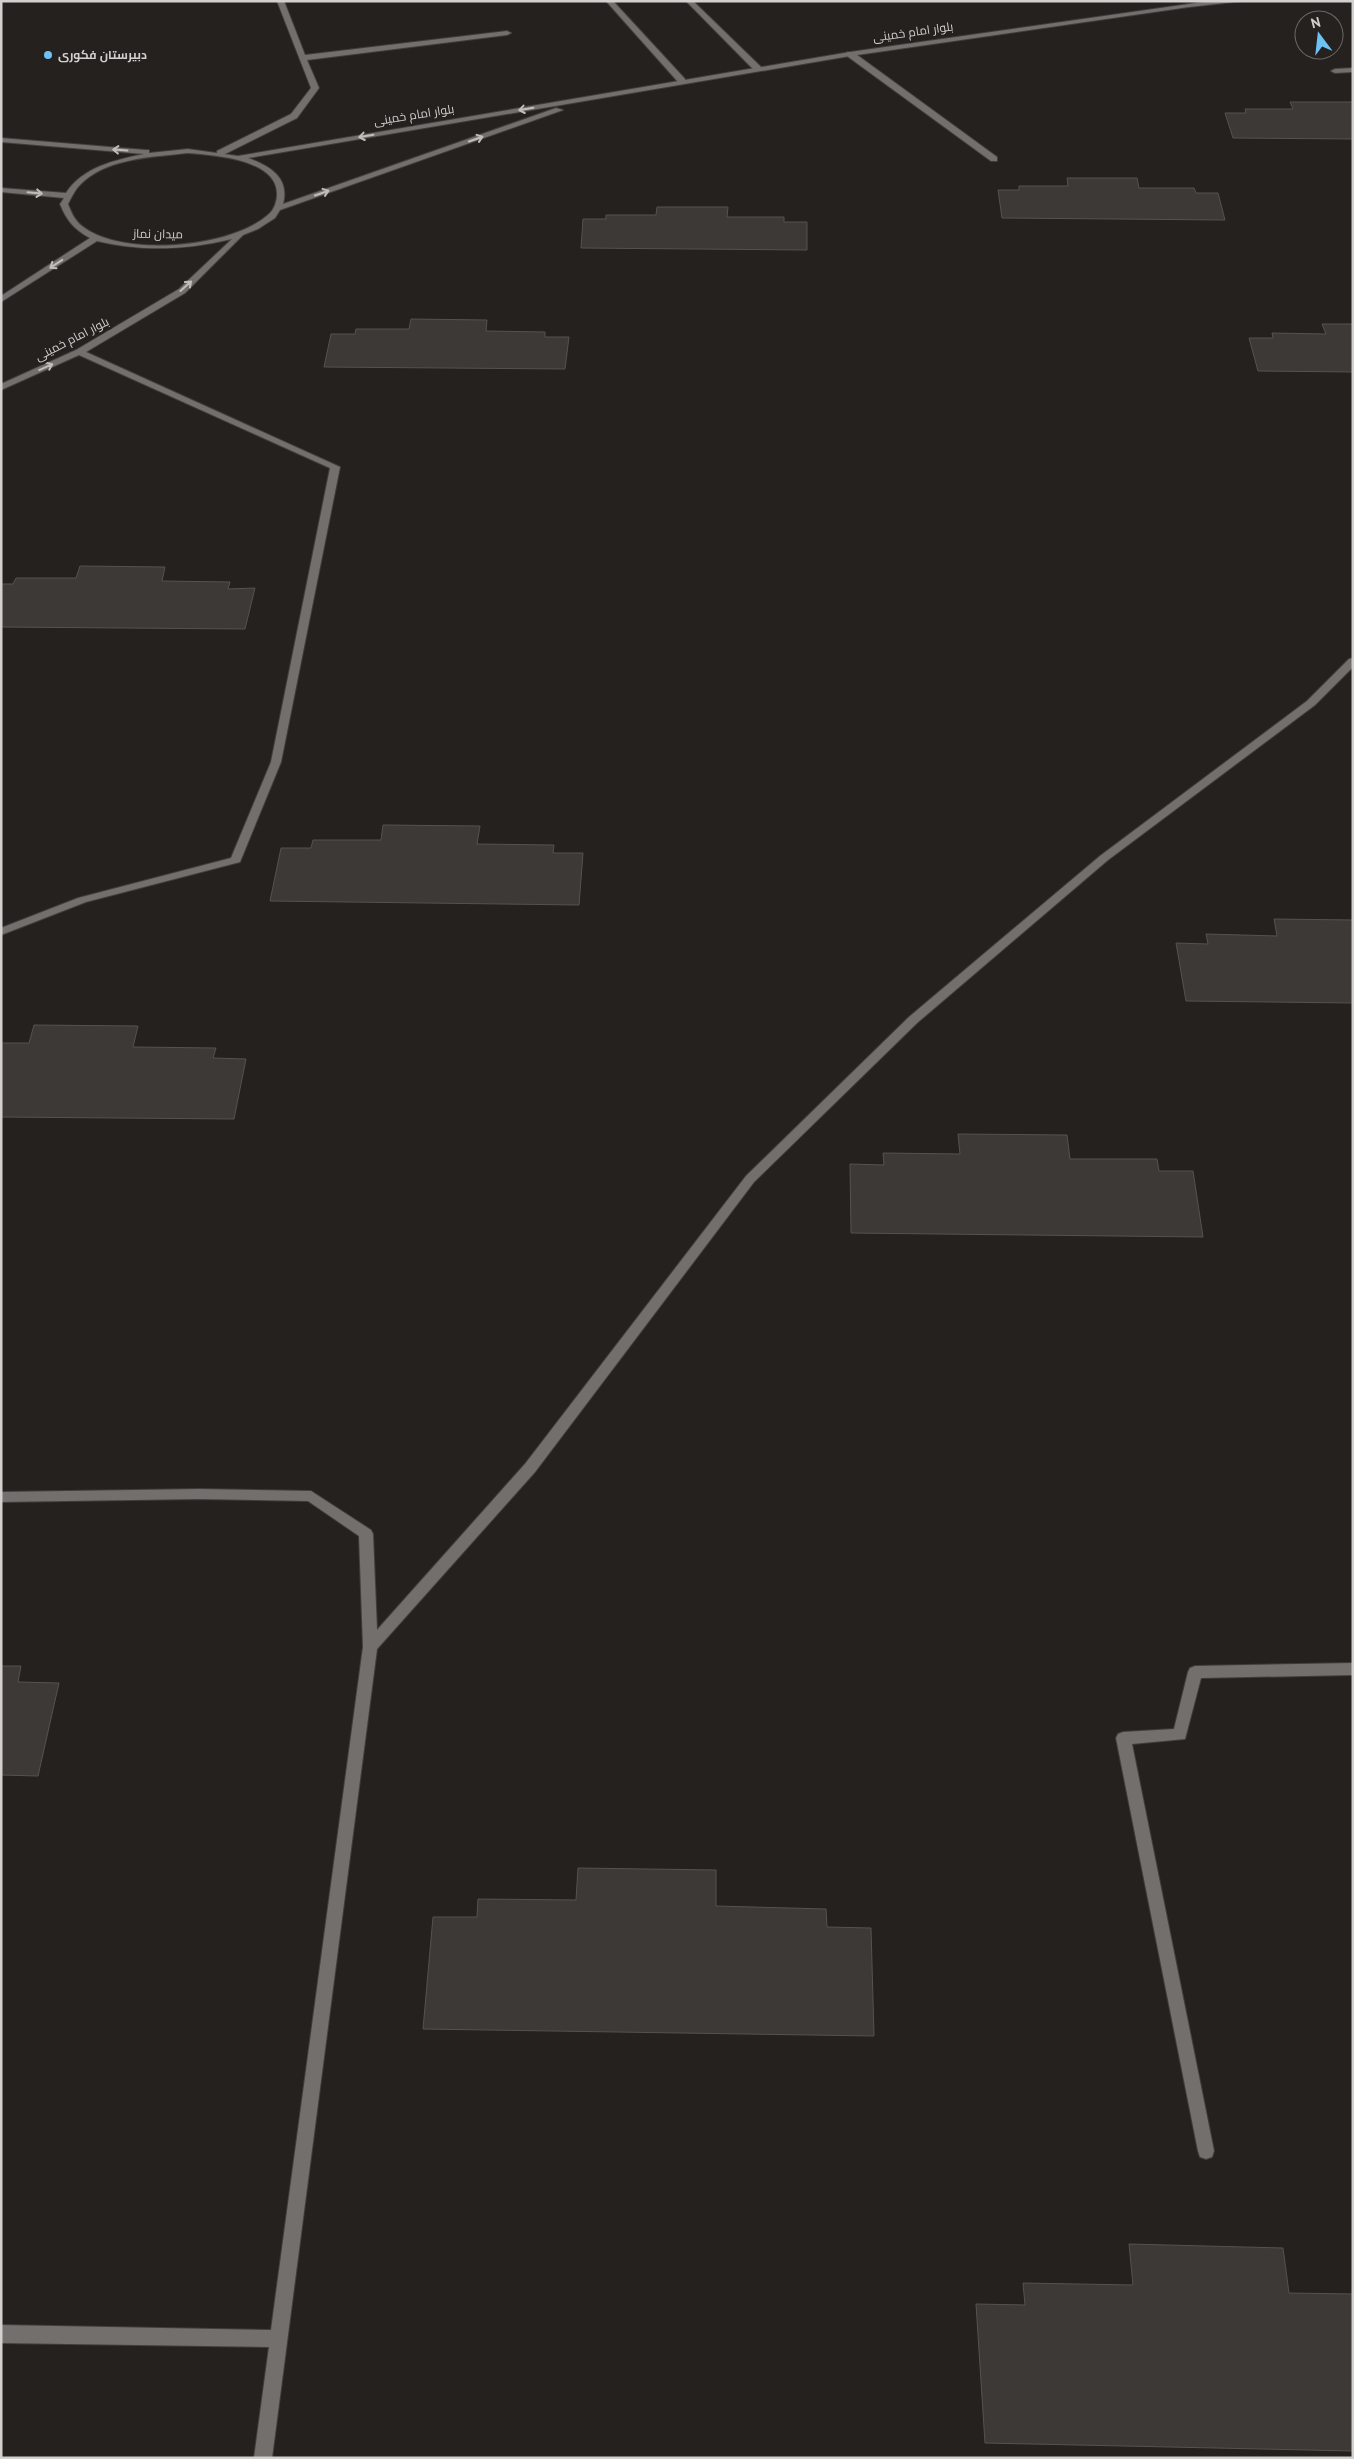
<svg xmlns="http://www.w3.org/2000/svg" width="1354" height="2459" viewBox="0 0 1354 2459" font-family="'PT Sans',Cairo,sans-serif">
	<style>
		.building { fill: #3d3936; stroke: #575250 }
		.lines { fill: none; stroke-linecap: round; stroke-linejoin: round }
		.service-casing { stroke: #413e3c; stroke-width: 2 }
		.minor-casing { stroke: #413e3c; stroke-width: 2 }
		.service { fill: #736f6c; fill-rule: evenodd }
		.minor { fill: #736f6c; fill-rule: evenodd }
		.oneway { stroke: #c0bdbb }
		.poi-dot { fill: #6ec2f3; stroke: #25211f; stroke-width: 2 }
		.labels { text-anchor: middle; stroke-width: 5; stroke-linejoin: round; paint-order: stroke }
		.far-street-label { font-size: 12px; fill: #d3d1cf; stroke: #25211f }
		.far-poi-label { font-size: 12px; font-weight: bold; fill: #d3d1cf; stroke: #25211f; text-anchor: start }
	</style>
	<rect width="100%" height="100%" fill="#25211f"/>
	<g class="building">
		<polygon points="1290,102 1353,102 1353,139 1233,138 1225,113 1246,113 1245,109 1293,109"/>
		<polygon points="1067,178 1137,178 1139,188 1194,188 1196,193 1218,193 1225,220 1002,218 998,190 1019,190 1019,186 1068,186"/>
		<polygon points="657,207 728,207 727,217 784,217 784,222 807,222 807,250 581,248 583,219 606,219 606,215 656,215"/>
		<polygon points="411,319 487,320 486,331 545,332 545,337 569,337 565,369 324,367 331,334 355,334 356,329 409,329"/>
		<polygon points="1322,324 1353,324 1353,372 1258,371 1249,338 1273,338 1272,333 1326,334"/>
		<polygon points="80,566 165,567 162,581 230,582 228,589 255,588 245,629 1,627 1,584 13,584 16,578 76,578"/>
		<polygon points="383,825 480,826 477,844 554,845 553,853 583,853 579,905 270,901 281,848 311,848 313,840 381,840"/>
		<polygon points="1274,919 1353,920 1353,1003 1186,1001 1176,943 1208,944 1206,934 1277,936"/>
		<polygon points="34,1025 138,1026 133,1047 216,1048 213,1058 246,1059 234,1119 1,1117 1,1043 29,1043"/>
		<polygon points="958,1134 1067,1135 1070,1159 1157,1159 1159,1171 1193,1171 1203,1237 851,1233 850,1164 884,1165 883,1153 960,1154"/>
		<polygon points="1,1666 21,1666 18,1682 59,1683 38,1776 1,1775"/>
		<polygon points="578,1868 716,1870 716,1906 826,1909 827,1927 871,1928 874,2036 423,2029 433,1917 477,1917 478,1899 576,1900"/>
		<polygon points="1129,2244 1283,2248 1289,2293 1353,2294 1353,2451 985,2443 976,2304 1025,2305 1023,2283 1133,2285"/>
	</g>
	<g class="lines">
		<defs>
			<g id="service">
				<polygon points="277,1 284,1 305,55 507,31 511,33 507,35 307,60 319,88 297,118 223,155 217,155 217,151 291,114 311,88"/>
				<polygon points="606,1 613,1 685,79 685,83 679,83"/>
				<polygon points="686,1 693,1 761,67 761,71 755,71"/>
				<polygon points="847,52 853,52 997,157 997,161 991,161 847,56"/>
			</g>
			<g id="minor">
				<path d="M1210 1H1243L1189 7 850 56 248 158C270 166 290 178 283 204L556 108 563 110 280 210 275 218 258 229 243 235 185 293 86 352 340 467 281 762 240 862 86 902 1 935V928L78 898 231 858 271 762 330 468 79 355 1 390V384L76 350 179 289 232 239C186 250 143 252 97 241L1 302V296L90 238C74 229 67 221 60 204L64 198 1 192V188L66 193C83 167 115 160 144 154L1 142V138L146 150H149V153L188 149 238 156 850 52ZM188 153C213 155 277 159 277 194 277 201 274 210 269 214 232 248 122 258 82 226 75 221 71 212 68 204 71 198 74 192 78 187 103 158 153 157 188 153Z"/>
				<polygon points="1353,68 1353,72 1335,73 1331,71 1335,69"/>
				<polygon points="1353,658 1353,667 1315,705 1108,860 917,1023 754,1182 535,1472 377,1649 272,2458 254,2458 269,2347 1,2343 1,2325 271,2330 363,1647 359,1536 308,1501 199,1499 1,1502 1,1492 199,1489 311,1491 371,1530 373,1534 377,1630 525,1464 746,1176 909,1017 1100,856 1307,701 1349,659"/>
				<polygon points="1353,1663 1353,1675 1201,1678 1185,1739 1132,1744 1214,2151 1212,2157 1206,2159 1200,2157 1198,2151 1116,1738 1118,1734 1123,1732 1174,1729 1188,1672 1190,1668 1195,1666"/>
			</g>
		</defs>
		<use href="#service" class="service-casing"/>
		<use href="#minor" class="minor-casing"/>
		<use href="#service" class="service"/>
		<use href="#minor" class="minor"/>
	</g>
	<defs><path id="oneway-shaft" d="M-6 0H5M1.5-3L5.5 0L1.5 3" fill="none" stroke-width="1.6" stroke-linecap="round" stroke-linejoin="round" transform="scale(1.25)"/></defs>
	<g class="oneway">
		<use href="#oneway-shaft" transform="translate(526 109) rotate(171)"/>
		<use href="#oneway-shaft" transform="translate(366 136) rotate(171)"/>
		<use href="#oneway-shaft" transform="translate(476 139) rotate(-19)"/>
		<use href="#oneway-shaft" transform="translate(120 150) rotate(-176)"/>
		<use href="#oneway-shaft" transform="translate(35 193) rotate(5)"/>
		<use href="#oneway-shaft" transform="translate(322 193) rotate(-19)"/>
		<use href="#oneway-shaft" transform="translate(56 264) rotate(147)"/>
		<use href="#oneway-shaft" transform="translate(186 286) rotate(-42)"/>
		<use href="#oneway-shaft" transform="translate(46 367) rotate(-24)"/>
	</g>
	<circle class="poi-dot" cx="48" cy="55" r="5"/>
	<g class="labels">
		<g class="far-street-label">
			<text transform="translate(913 32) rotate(-8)" y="4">بلوار امام خمینی</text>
			<text transform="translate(414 115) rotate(-9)" y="4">بلوار امام خمینی</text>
			<text transform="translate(158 234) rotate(1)" y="4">میدان نماز</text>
			<text transform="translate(72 339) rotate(-27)" y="4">بلوار امام خمینی</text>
		</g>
		<g class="far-poi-label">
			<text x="58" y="59">دبیرستان فکوری</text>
		</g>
	</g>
	<rect width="1354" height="2459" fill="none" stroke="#d3d1cf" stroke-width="5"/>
	<g transform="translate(1319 35) rotate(345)"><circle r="24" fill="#25211f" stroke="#6b6765"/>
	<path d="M0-4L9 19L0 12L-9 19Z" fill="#6ec2f3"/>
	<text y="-8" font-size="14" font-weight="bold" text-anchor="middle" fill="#d3d1cf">N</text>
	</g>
</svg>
